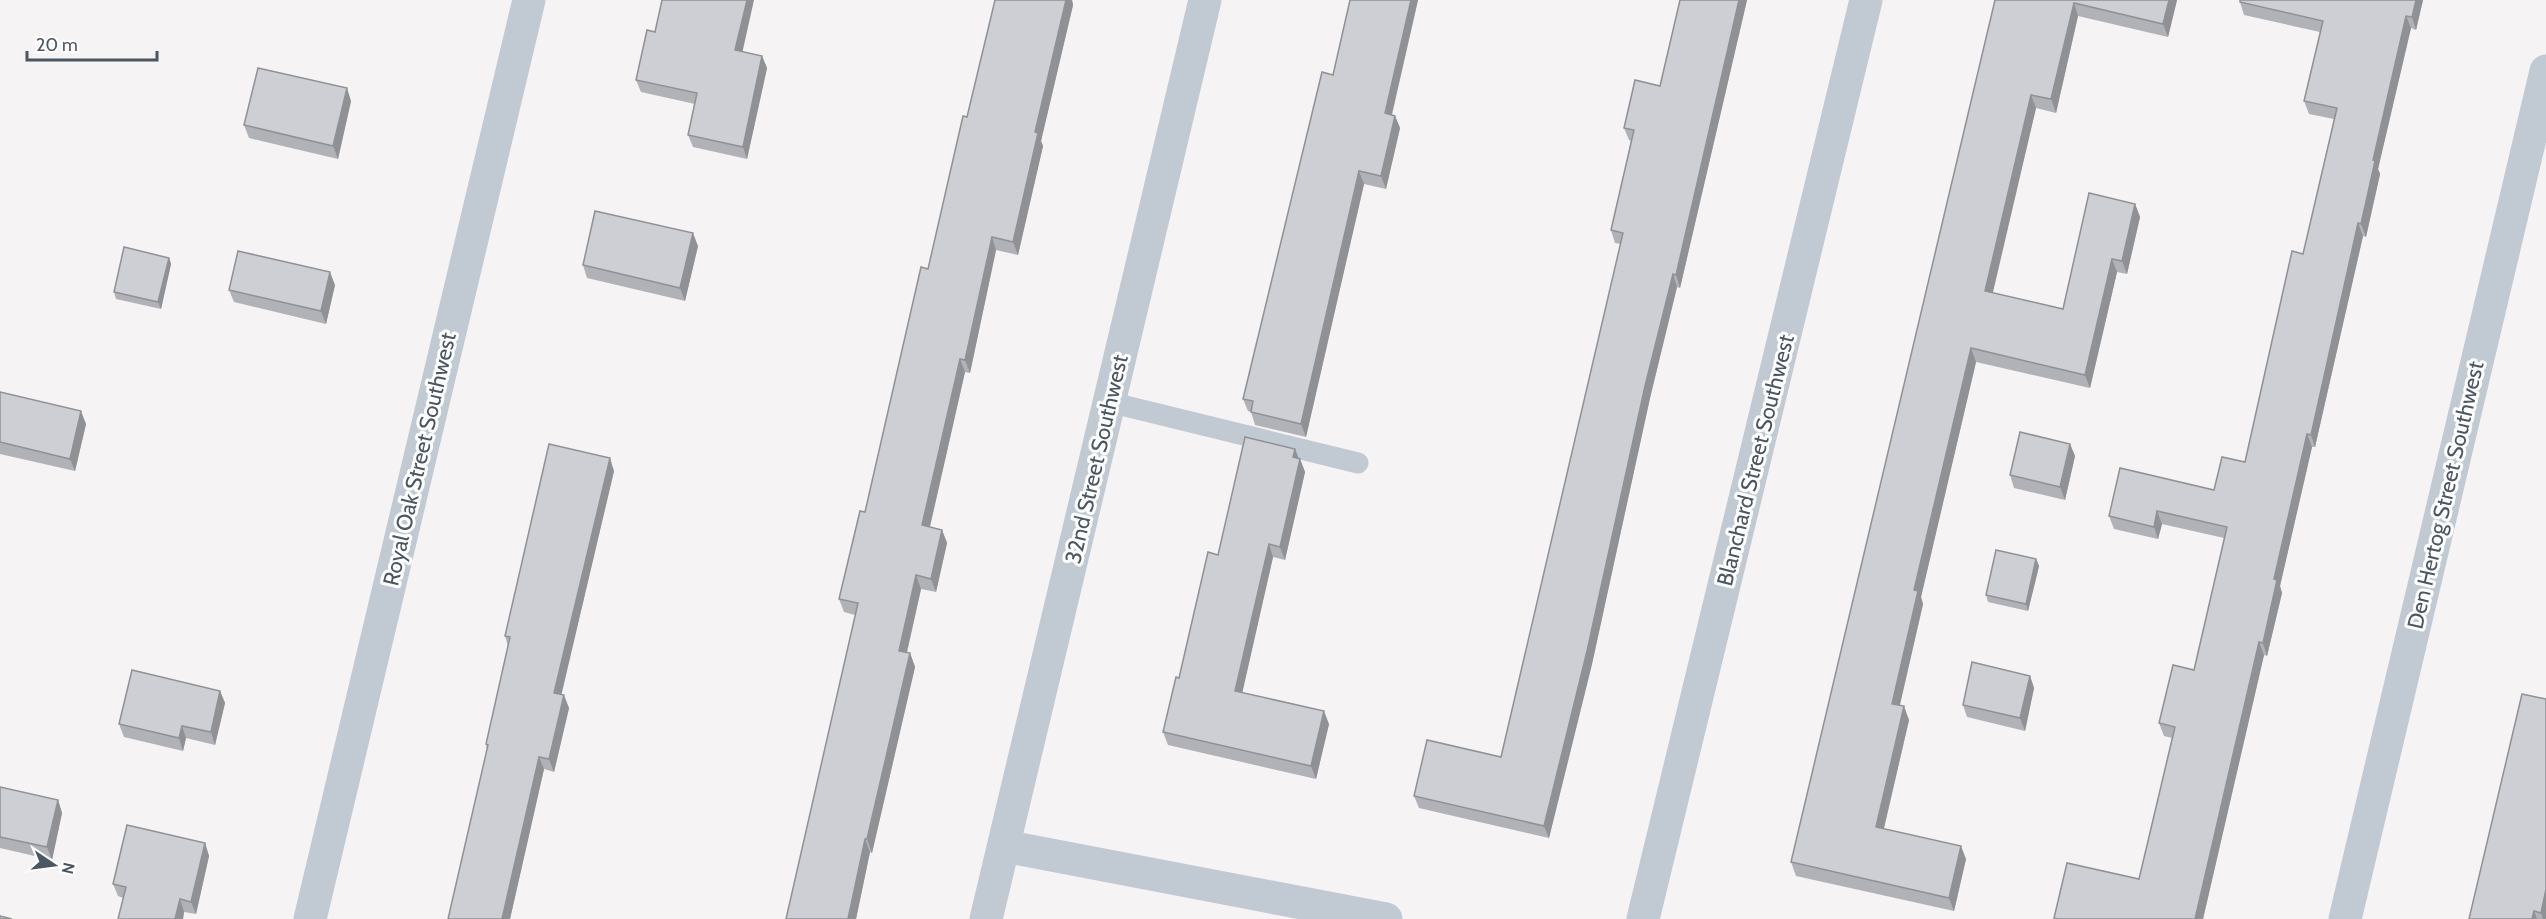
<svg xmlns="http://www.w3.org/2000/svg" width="2546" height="919" viewBox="0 0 2546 919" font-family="Cabin,sans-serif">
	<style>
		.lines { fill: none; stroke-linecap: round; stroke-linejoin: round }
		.service { stroke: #c1cad2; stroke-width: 21 }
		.minor { stroke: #c1cad2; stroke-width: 33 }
		.wall { fill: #b0b2b7 }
		.shaded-wall { fill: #909195 }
		.building { fill: #cdcfd5; stroke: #909195; stroke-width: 1.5 }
		.labels { text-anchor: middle; stroke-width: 6; stroke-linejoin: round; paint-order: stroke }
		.street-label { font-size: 22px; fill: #4a5661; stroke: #fff }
	</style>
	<rect width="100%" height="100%" fill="#f5f3f3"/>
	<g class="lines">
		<polyline class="service" points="1109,402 1358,463"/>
		<g class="minor">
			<polyline points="1004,846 1386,919"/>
			<polyline points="310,919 529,0"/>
			<polyline points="986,919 1205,0"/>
			<polyline points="1643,919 1866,0"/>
			<polyline points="2345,919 2546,71"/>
		</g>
	</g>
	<g class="wall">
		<polygon points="1072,0 1073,5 1041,141 1043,146 1018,255 996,250 970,373 965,372 930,527 942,530 947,543 936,592 921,589 907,653 910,653 915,667 872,853 870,852 856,919 855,615 844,612 839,599 865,512 967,117"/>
		<polygon points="1350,0 1418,0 1392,115 1395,116 1400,128 1386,189 1364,184 1306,437 1255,425 1251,412 1248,411 1243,399 1333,75"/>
		<polygon points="1680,0 1747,0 1680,288 1677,287 1650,398 1592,664 1549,838 1419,808 1414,796 1501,757 1621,244 1615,243 1611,230 1631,141 1629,140 1624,128 1660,86"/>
		<polygon points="1995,0 2177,0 2168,37 2078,16 2056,113 2036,108 1992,293 2063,309 2135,204 2140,217 2127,274 2117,272 2090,388 1976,362 1921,597 1923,604 1900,705 1909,720 1884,829 1966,859 1954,911 1796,876 1791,862"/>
		<polygon points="2240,0 2423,0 2416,30 2411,28 2378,169 2380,174 2366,237 2363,236 2315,447 2312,447 2280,586 2282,593 2267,656 2264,655 2203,919 2055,919 2054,918 2139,879 2172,738 2164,736 2159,723 2194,670 2224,538 2162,524 2158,539 2114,529 2109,516 2214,490 2245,462 2303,254 2334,119 2309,114 2304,101 2320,32 2244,15 2240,2"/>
		<polygon points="742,52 762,56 767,68 747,159 693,147 688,135 695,104 641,92 636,80"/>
		<polygon points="351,101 338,159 249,138 244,125"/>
		<polygon points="698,246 685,301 587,278 583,265"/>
		<polygon points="169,258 171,264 161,309 116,299 114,292"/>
		<polygon points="335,285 326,324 234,302 229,290"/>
		<polygon points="0,392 86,424 75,471 0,454"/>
		<polygon points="2070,444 2075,456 2065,500 2014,488 2010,475"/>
		<polygon points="1295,449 1299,459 1300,459 1305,472 1285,560 1273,557 1242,692 1329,724 1316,779 1168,745 1163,732 1179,678 1218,555"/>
		<polygon points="614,471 561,694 569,708 554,772 544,769 510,919 448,919 487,749 486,744 508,646 505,636"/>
		<polygon points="2036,559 2039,566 2028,611 1988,602 1986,595"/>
		<polygon points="2030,676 2034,688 2025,731 1967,717 1963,705"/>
		<polygon points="220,691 225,703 215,745 186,738 183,751 124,737 119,724"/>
		<polygon points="2546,699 2546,919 2469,919"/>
		<polygon points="0,787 58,800 62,813 52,860 0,848"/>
		<polygon points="205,843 209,856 196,914 184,912 183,919 118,919 123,898 118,896 113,884"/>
	</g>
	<g class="shaded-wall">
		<polygon points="747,0 754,0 740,63 735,50"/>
		<polygon points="1066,0 1072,0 1073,5 1041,141 1043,146 1018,255 1013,242 1035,132"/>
		<polygon points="1411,0 1418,0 1389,126 1385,113"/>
		<polygon points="1739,0 1747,0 1680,288 1676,275"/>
		<polygon points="2169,0 2177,0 2168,37 2163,24"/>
		<polygon points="2416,0 2423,0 2416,30 2412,17"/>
		<polygon points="2074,3 2078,16 2056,113 2051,99"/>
		<polygon points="2406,16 2411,28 2378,169 2380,174 2366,237 2361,224 2373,160"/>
		<polygon points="762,56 767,68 747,159 743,147"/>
		<polygon points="347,88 351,101 338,159 333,146"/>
		<polygon points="2031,95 2036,108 1990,305 1985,291"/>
		<polygon points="1395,116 1400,128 1386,189 1381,176"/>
		<polygon points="1359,171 1364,184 1306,437 1301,424"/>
		<polygon points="2135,204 2140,217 2127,274 2122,261"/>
		<polygon points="2358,223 2363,236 2315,447 2311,435"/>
		<polygon points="693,233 698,246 685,301 680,288"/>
		<polygon points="992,237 996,250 970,373 965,360"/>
		<polygon points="169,258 171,264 161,309 158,302"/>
		<polygon points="2112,259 2117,272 2090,388 2085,375"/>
		<polygon points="330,272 335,285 326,324 321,311"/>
		<polygon points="1673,274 1677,287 1650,398 1592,664 1549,838 1544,826 1645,386"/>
		<polygon points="1971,348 1976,362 1921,597 1923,604 1897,717 1892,704 1914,590"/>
		<polygon points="960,359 965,372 927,539 922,525"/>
		<polygon points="81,411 86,424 75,471 70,459"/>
		<polygon points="2307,434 2312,447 2280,586 2282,593 2267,656 2263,643 2274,579"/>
		<polygon points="2070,444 2075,456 2065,500 2060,487"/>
		<polygon points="1295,449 1300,462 1300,459 1305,472 1285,560 1280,547"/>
		<polygon points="610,458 614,471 559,705 554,693"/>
		<polygon points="2157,511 2162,524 2158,539 2154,527"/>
		<polygon points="942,530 947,543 936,592 931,579"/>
		<polygon points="1269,544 1273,557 1240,703 1235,691"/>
		<polygon points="2036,559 2039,566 2028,611 2026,604"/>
		<polygon points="916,575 921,589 904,664 899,651"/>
		<polygon points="2259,642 2264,655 2203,919 2195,919"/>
		<polygon points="910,653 915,667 872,853 867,839"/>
		<polygon points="2030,676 2034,688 2025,731 2020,718"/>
		<polygon points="220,691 225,703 215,745 211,732"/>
		<polygon points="564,695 569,708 554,772 549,759"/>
		<polygon points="1904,706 1909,720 1881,840 1876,827"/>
		<polygon points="1324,711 1329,724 1316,779 1311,766"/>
		<polygon points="182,726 186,738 183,751 179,738"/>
		<polygon points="539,757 544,769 510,919 502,919"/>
		<polygon points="58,800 62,813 52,860 47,847"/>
		<polygon points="865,839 870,852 856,919 848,919"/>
		<polygon points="205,843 209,856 196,914 191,902"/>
		<polygon points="1961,846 1966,859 1954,911 1949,898"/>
		<polygon points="2546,889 2546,919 2543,919 2541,913"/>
		<polygon points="180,899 184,912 183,919 175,919"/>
		<polygon points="2534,911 2537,919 2532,919"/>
	</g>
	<g class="building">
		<polygon points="662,0 747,0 735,50 762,56 743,147 688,135 697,93 636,80 647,30 655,32"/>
		<polygon points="995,0 1066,0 1035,132 1038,133 1013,242 992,237 965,360 960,359 922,525 942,530 931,579 916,575 899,651 910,653 867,839 865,839 848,919 786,919 858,603 839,599 860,511 865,512 921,267 928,269 963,116 967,117"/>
		<polygon points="1350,0 1411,0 1385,113 1395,116 1381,176 1359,171 1301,424 1251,412 1253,401 1243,399 1322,72 1333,75"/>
		<polygon points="1680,0 1739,0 1676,275 1673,274 1645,386 1587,651 1544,826 1414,796 1427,740 1501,757 1623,233 1611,230 1634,130 1624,128 1635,80 1660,86"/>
		<polygon points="1995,0 2169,0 2163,24 2074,3 2051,99 2031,95 1985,291 2063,309 2089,193 2135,204 2122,261 2112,259 2085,375 1971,348 1914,590 1918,591 1892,704 1904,706 1876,827 1961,846 1949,898 1791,862"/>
		<polygon points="2240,0 2416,0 2412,17 2406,16 2373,160 2375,161 2361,224 2358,223 2311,435 2307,434 2274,579 2277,580 2263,643 2259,642 2195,919 2057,919 2054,918 2067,863 2139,879 2175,727 2159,723 2173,665 2194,670 2227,527 2157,511 2154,527 2109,516 2120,468 2214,490 2222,457 2245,462 2292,251 2303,254 2337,108 2304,101 2323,21 2240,2"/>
		<polygon points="258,68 347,88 333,146 244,125"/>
		<polygon points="595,211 693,233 680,288 583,265"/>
		<polygon points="124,247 169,258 158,302 114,292"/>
		<polygon points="238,251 330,272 321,311 229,290"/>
		<polygon points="0,392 81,411 70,459 0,442"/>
		<polygon points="2020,432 2070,444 2060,487 2010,475"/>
		<polygon points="1245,437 1295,449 1293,457 1300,459 1280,547 1269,544 1235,691 1324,711 1311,766 1163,732 1176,677 1179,678 1208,552 1218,555"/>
		<polygon points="549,444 610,458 554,693 564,695 549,759 539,757 502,919 448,919 488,745 486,744 510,637 505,636"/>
		<polygon points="1996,550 2036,559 2026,604 1986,595"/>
		<polygon points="1972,662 2030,676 2020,718 1963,705"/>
		<polygon points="132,670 220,691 211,732 182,726 179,738 119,724"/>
		<polygon points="2522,694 2546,699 2546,889 2541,913 2534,911 2532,919 2469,919"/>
		<polygon points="0,787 58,800 47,847 0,837"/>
		<polygon points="127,825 205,843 191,902 180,899 175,919 118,919 126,887 113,884"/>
		<polygon points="0,916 12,919 0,919"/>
	</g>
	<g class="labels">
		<g class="street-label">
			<text transform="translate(419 459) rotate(-77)" y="8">Royal Oak Street Southwest</text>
			<text transform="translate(1096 459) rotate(-77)" y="8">32nd Street Southwest</text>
			<text transform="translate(1755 460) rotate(-76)" y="8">Blanchard Street Southwest</text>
			<text transform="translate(2445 495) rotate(-77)" y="8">Den Hertog Street Southwest</text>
		</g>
	</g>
	<g transform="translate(54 865) rotate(103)" stroke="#ffffff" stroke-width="4.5" paint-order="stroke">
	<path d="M0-4.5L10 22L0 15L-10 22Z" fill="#4a5661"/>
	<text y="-9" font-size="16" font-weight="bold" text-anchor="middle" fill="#4a5661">N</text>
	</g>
	<path d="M27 51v9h130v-9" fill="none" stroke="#4a5661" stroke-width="3"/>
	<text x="36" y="51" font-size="18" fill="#4a5661" stroke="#ffffff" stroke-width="4.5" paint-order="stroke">20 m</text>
</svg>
